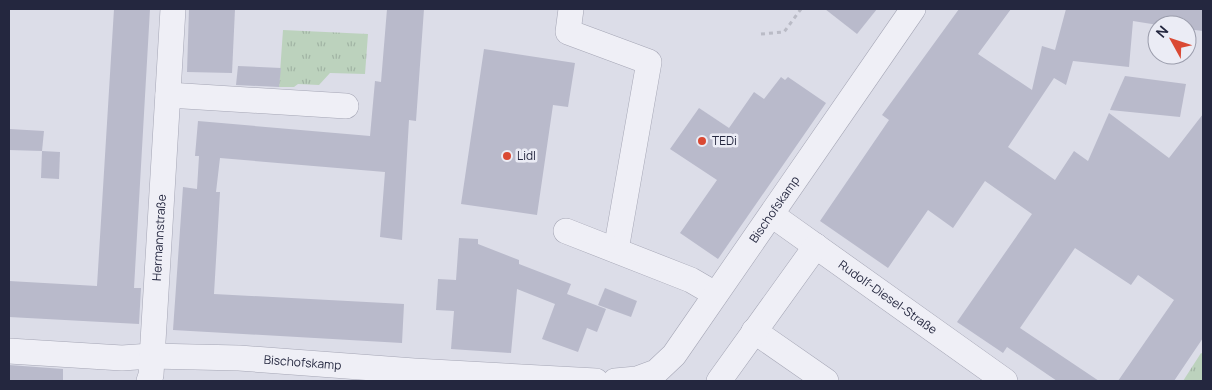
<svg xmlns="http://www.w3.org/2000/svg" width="1212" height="390" viewBox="0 0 1212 390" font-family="Manrope,sans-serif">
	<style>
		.grass { fill: url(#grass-tufts) }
		.building { fill: #b9bacb }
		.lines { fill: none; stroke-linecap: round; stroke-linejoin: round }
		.minor-casing { stroke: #a5a6b5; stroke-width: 26 }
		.path { stroke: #babbc6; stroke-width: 3; stroke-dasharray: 4 4; stroke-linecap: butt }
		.minor { stroke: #efeff6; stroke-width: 25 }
		.poi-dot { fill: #da4933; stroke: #ebecf5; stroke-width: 2 }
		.labels { text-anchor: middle; stroke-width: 5; stroke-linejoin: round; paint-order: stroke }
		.poi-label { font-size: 12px; fill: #24273f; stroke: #ebecf5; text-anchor: start }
		.street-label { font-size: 12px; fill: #24273f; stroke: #ebecf5 }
	</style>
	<defs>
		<pattern id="grass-tufts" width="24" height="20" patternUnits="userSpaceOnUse" patternTransform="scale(1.25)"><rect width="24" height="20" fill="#bcd2bd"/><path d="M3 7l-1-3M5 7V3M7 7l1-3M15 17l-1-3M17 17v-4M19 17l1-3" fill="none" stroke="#a1b4a4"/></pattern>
	</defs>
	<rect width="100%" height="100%" fill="#dcdde8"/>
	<g class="grass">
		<polygon points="283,30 368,34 365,74 330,73 319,85 298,84 294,87 279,87"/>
		<polygon points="1201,353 1203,354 1203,381 1183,381"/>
	</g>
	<g class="building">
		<polygon points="114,9 150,9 134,288 141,288 139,324 9,317 9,281 97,286"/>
		<polygon points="189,9 235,9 232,73 187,72"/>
		<polygon points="387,9 424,9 416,121 409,120 402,240 380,237 385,172 220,158 216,192 220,192 214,294 404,304 402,343 173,330 183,187 197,189 199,156 195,156 198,121 370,136 375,81 381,82"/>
		<polygon points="825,9 877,9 857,34"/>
		<polygon points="959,9 1011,9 978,54 1032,90 1042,46 1055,50 1066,9 1203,9 1203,31 1187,29 1187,25 1158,25 1133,21 1129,67 1073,61 1066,85 1054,78 1008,147 1055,180 1074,151 1088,161 1109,113 1169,158 1203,114 1203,338 1174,381 1118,381 1174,300 1138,275 1131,285 1075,248 1020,328 1099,381 1057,381 1007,347 1003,353 957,322 1032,214 985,181 953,228 928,210 888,268 820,221 889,120 882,115"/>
		<polygon points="484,49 575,63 568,107 553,105 537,215 461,204"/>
		<polygon points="238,66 281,68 279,87 236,85"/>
		<polygon points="1125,76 1186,84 1180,117 1110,110"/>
		<polygon points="781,77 785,80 788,77 826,103 718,259 680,233 717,180 670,149 699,108 729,128 754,92 764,99"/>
		<polygon points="9,129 44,131 42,151 9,150"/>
		<polygon points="42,151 60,152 59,179 41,178"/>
		<polygon points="459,238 478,239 478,244 519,260 519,264 571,284 567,294 606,309 597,332 587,328 578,352 542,339 555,304 517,289 511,353 451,349 454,311 436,310 438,279 456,280"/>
		<polygon points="605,288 637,301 631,317 598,305"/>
		<polygon points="9,365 63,369 63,381 9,381"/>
	</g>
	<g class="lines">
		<defs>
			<g id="minor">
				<polyline points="571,9 568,32 649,62 616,250"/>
				<polyline points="168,95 346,106"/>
				<path id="s1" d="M772 215 1005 381"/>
				<polyline points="566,231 691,280 715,294"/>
				<polyline points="754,331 826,381"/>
				<path id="s2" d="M9 351 122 358 151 356 239 358 414 371 596 381"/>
				<path id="s3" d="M149 381 151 375 173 9"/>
				<path id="s4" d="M615 381 637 379 656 372 674 355 913 9"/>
				<polyline points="719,381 816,246"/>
			</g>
		</defs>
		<use href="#minor" class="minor-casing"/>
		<polyline class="path" points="761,34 784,32 801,9"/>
		<use href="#minor" class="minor"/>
	</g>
	<g class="poi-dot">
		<circle cx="702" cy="141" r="5"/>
		<circle cx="507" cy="156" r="5"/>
	</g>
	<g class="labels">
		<g class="poi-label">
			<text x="712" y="145">TEDi</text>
			<text x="517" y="160">Lidl</text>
		</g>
		<g class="street-label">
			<text dy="4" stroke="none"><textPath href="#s4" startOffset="244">Bischofskamp</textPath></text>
			<text dy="4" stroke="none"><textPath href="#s3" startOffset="144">Hermannstraße</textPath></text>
			<text dy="4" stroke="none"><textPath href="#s1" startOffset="142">Rudolf-Diesel-Straße</textPath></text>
			<text dy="4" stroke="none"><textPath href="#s2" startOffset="294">Bischofskamp</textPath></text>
		</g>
	</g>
	<rect width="1212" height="390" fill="none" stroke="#24273f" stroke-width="20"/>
	<g transform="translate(1172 40) rotate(310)"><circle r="24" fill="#ebecf5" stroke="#9b9dac"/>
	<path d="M0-4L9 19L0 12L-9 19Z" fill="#da4933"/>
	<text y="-8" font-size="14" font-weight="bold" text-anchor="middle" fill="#24273f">N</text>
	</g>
</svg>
